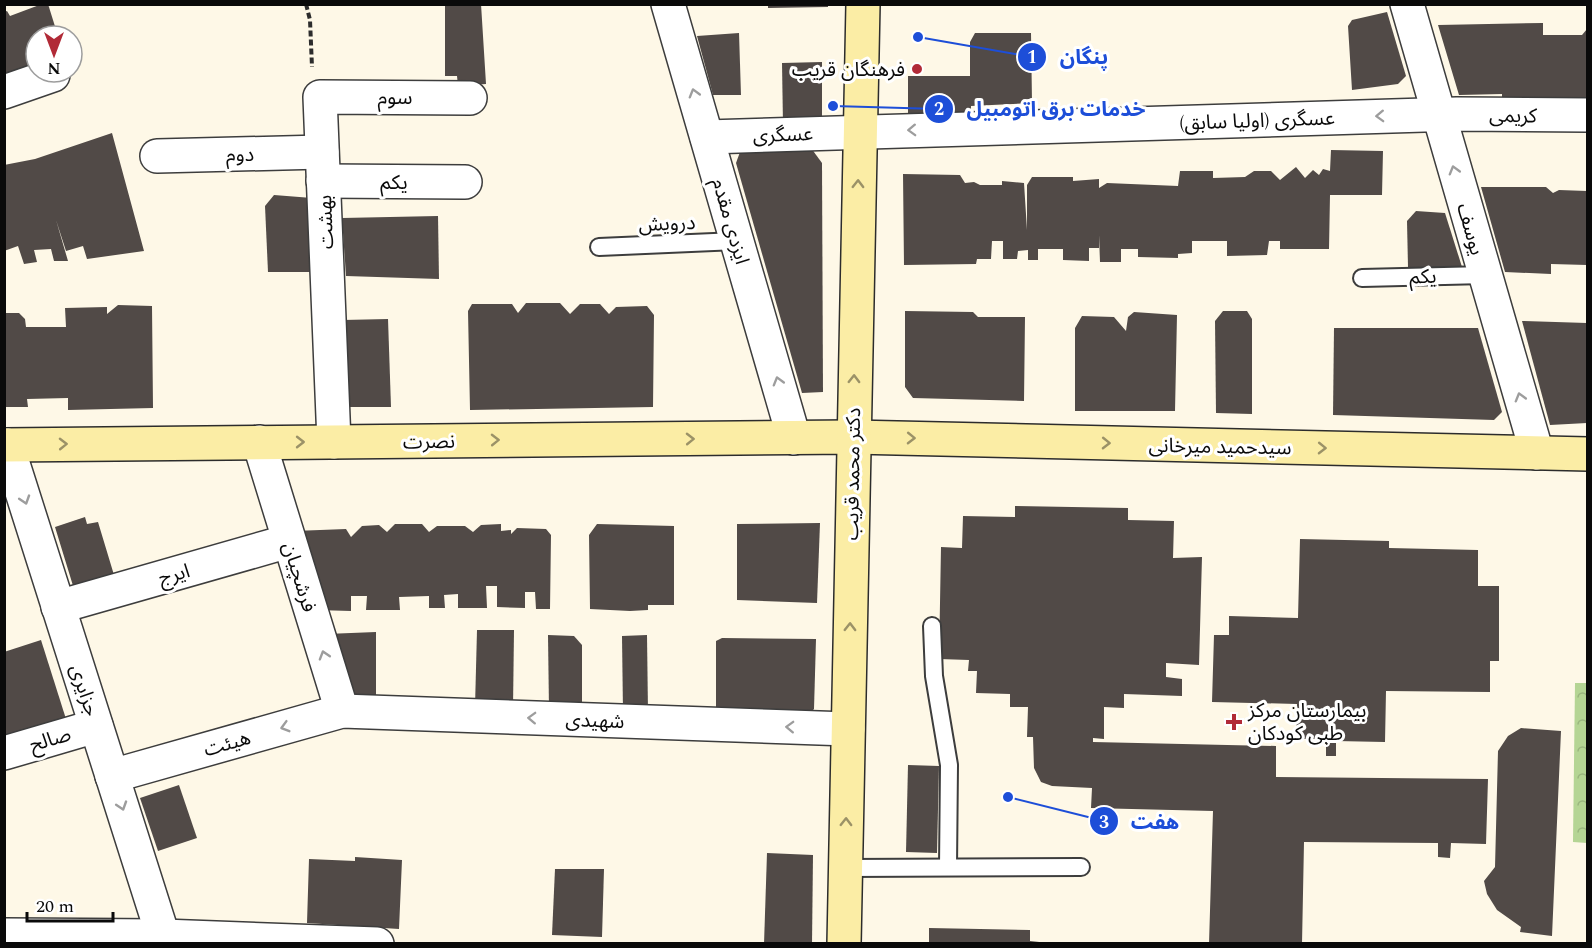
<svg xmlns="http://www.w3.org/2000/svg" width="1592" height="948" viewBox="0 0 1592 948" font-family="Spectral,'Noto Sans Arabic',serif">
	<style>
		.forest { fill: url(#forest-crowns) }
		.building { fill: #514a47 }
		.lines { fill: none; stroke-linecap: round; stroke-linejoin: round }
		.service-casing { stroke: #3d3d3d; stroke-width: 20 }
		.minor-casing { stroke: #3d3d3d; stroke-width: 36 }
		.secondary-casing { stroke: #2c2c2c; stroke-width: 36 }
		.path { stroke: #2c2c2c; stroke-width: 4; stroke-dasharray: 6 3; stroke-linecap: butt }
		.service { stroke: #fff; stroke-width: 16 }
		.minor { stroke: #fff; stroke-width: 33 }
		.secondary { stroke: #fbeda5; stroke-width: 33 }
		.oneway { stroke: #9d9d9d }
		.oneway2 { stroke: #9b9267 }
		.poi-dot { fill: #b12a37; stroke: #fff; stroke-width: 2 }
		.labels { text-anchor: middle; stroke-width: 6; stroke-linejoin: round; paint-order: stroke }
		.poi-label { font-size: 20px; fill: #0a0a0a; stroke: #fff; text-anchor: end }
		.street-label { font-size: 20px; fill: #0a0a0a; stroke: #fff }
		.leader { fill: none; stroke: #1d4ed8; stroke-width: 2 }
		.callout-dot { fill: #1d4ed8; stroke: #fff; stroke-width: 2 }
		.mark-label { font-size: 18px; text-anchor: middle; font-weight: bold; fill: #fff }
		.callout-label { font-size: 21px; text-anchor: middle; font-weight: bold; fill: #1d4ed8; stroke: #fff; stroke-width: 6; stroke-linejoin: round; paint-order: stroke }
	</style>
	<defs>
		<pattern id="forest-crowns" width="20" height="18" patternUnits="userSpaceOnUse" patternTransform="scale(1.5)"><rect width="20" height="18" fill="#b5d594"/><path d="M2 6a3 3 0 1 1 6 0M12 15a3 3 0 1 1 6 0" fill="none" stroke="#9ab67e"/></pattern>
	</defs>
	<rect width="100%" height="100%" fill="#fef8e7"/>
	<polygon class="forest" points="1575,683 1587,683 1587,843 1573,842"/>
	<g class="building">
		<polygon points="42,4 48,4 58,36 36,36 36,67 29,70 27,66 4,74 4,12 7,11 10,16"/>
		<polygon points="445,4 481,4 486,84 458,86 457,76 445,76"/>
		<polygon points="768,4 828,4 828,7 768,8"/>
		<polygon points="1387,12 1406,76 1398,84 1352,90 1348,26 1352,20"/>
		<polygon points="1543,23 1543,35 1582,35 1587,29 1587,103 1502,103 1502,94 1459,95 1438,25"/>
		<polygon points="739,33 741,95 713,95 697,36"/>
		<polygon points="975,33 1031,33 1032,103 971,106 971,113 908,113 908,76 970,76 970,42"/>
		<polygon points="822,62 822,126 783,125 782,63"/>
		<polygon points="112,133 144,251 87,259 83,246 66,251 56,220 68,261 54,261 51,249 34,250 37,262 24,264 18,246 4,251 4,165 35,159"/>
		<polygon points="811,148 822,163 823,392 802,393 736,163 740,152"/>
		<polygon points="1331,150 1383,151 1382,195 1330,195 1329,249 1280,249 1280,241 1269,241 1267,255 1227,256 1227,241 1192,241 1192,253 1178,254 1178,258 1138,257 1138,249 1121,249 1121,262 1100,262 1099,235 1099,248 1089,248 1089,261 1063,260 1063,249 1038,249 1038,260 1028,260 1028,250 1018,251 1017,259 1003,259 1003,241 992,241 991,259 977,259 976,264 904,265 903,174 960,175 965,183 974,182 980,185 1002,185 1002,181 1024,183 1027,230 1027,185 1032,177 1073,177 1073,181 1099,179 1099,188 1107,183 1178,186 1180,171 1213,171 1213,178 1245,177 1254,171 1271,171 1280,180 1296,167 1305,178 1313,170 1319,175 1323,169 1330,171"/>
		<polygon points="1481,187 1546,187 1553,193 1559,190 1587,191 1587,265 1551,264 1551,274 1505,272"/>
		<polygon points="274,195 312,198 313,272 268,272 265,206"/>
		<polygon points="1416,211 1445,213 1462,267 1408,267 1407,221"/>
		<polygon points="438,216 439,279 346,276 342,218"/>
		<polygon points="526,303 560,303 570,314 580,304 600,304 609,314 616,307 647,306 654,315 653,407 470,410 468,311 472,304 512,304 518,313"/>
		<polygon points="118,305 152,306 153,408 68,410 68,398 27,399 28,407 4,407 4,313 19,313 25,319 26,327 66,327 65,308 107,307 107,314"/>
		<polygon points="905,311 973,312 978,317 1025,317 1024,401 913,398 905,387"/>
		<polygon points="1223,311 1247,311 1252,319 1252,414 1216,413 1215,321"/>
		<polygon points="1134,312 1177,315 1175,411 1075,411 1075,328 1082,316 1114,317 1126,331 1128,317"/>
		<polygon points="388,319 391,407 346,407 343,320"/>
		<polygon points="1522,321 1587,323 1587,423 1550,425"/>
		<polygon points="1334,328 1478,328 1502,412 1494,420 1333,415"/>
		<polygon points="1015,506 1128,508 1128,520 1174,521 1173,558 1202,557 1199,665 1166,663 1166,677 1182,679 1182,696 1124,694 1124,708 1104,707 1104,739 1093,738 1093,742 1276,746 1276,777 1488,779 1486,844 1451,843 1450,858 1438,857 1438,843 1304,842 1302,944 1209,944 1213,811 1091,808 1092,788 1052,786 1041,782 1034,768 1033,737 1027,737 1028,707 1010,707 1010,694 976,693 977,671 968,671 969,660 939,659 941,547 962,548 963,516 1015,517"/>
		<polygon points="85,517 87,524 98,522 114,575 74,589 55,527"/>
		<polygon points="820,523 817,603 737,600 737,524"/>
		<polygon points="395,524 422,524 429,532 437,526 465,526 473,532 481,525 501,524 501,531 511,530 511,534 517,528 546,529 551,535 550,609 536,609 535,592 525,592 525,608 497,607 497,586 486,586 487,608 458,608 458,594 444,595 445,608 429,608 429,596 399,597 400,610 366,610 367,596 351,596 351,611 316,610 294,531 346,529 351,537 362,526 379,525 387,532"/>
		<polygon points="597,524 674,526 674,605 648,605 648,610 630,611 590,609 589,535"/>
		<polygon points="1300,539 1389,541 1389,548 1478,550 1478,586 1499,586 1499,661 1490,661 1490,692 1386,691 1385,742 1336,741 1336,756 1326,756 1326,739 1296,739 1297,704 1212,702 1214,635 1229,635 1229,616 1298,618"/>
		<polygon points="477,630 514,630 513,708 475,707"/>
		<polygon points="376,632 376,701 350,701 326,634"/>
		<polygon points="548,635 574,636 582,645 582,711 549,710"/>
		<polygon points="647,635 648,713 623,713 622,636"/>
		<polygon points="722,638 816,639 814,709 807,716 716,715 716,641"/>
		<polygon points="41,640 66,719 5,739 4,652"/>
		<polygon points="1521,728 1561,731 1552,936 1520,932 1521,927 1497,910 1487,894 1484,881 1495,867 1498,751 1508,736"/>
		<polygon points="908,765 939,766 937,853 906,852"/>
		<polygon points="179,785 197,838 158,851 140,798"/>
		<polygon points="767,853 813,855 812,944 764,944"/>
		<polygon points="355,857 402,860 399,929 307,923 309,859 355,861"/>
		<polygon points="555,869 604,869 602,937 552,935"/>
		<polygon points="929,928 1030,930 1030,941 1058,944 929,944"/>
	</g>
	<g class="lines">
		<defs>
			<g id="service">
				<polyline points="599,247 737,241"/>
				<polyline points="1362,278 1485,275"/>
				<polyline points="932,626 934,676 949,765 948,867"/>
				<polyline points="845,868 1081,867"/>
			</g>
			<g id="minor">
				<polyline points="668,4 794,438"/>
				<polyline points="1407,4 1537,453"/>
				<polyline points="4,92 53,75"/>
				<polyline points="707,137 1457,114 1588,115"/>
				<polyline points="157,156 322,152"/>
				<polyline points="323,181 465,182"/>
				<polyline points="259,442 342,711"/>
				<polyline points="334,442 320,97 470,98"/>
				<polyline points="7,445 163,936"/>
				<polyline points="58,607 289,541"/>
				<polyline points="4,753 96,726"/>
				<polyline points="112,776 342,711 848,729"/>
				<polyline points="4,935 163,936 377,944"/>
			</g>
			<g id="secondary">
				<polyline points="4,445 853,437 1588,454"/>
				<polyline points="844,944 863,4"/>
			</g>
		</defs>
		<use href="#service" class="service-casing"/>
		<use href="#minor" class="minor-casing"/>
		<use href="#secondary" class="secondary-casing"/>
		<polyline class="path" points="306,4 310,20 312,67"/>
		<use href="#service" class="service"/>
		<use href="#minor" class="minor"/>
		<use href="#secondary" class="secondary"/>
	</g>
	<defs><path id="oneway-chevron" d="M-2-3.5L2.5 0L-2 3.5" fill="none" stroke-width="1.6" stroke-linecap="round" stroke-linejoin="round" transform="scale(1.5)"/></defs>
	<g class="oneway">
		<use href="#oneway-chevron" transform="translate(694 93) rotate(-106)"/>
		<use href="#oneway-chevron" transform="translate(1380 116) rotate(178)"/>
		<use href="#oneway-chevron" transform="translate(912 130) rotate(178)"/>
		<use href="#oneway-chevron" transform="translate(1454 170) rotate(-106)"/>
		<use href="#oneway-chevron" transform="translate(778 381) rotate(-106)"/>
		<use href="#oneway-chevron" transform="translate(1520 397) rotate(-106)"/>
		<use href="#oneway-chevron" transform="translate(25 500) rotate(72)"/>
		<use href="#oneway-chevron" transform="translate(324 655) rotate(-107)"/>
		<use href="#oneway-chevron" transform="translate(532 718) rotate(-178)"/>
		<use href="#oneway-chevron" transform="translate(285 727) rotate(164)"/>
		<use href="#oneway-chevron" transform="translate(790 727) rotate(-178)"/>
		<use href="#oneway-chevron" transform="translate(122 806) rotate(72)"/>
	</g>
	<g class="oneway2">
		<use href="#oneway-chevron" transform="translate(858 184) rotate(-89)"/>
		<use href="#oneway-chevron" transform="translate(854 379) rotate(-89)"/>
		<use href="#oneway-chevron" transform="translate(911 438) rotate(1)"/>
		<use href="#oneway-chevron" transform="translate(690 439) rotate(-1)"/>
		<use href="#oneway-chevron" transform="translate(495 440) rotate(-1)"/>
		<use href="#oneway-chevron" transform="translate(300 442)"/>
		<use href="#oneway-chevron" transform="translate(1106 443) rotate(1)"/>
		<use href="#oneway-chevron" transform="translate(63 444) rotate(-1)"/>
		<use href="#oneway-chevron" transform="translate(1322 448) rotate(1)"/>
		<use href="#oneway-chevron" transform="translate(850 627) rotate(-89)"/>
		<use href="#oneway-chevron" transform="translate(846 822) rotate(-89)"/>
	</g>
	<g class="poi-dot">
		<circle cx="917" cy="69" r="6"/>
		<path d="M1231 713h6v6h6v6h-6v6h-6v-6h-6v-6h6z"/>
	</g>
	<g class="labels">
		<g class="poi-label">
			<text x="905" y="76">فرهنگان قریب</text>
			<text x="1248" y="717" text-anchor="start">بیمارستان مرکز<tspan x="1248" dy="23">طبی کودکان</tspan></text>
		</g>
		<g class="street-label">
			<text x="395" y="104">سوم</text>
			<text transform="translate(1513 115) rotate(1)" y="7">کریمی</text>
			<text transform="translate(1257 120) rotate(-2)" y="7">عسگری (اولیا سابق)</text>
			<text transform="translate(783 134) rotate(-2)" y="7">عسگری</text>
			<text transform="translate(240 154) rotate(-1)" y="7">دوم</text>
			<text x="394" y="189">یکم</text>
			<text transform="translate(731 221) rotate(74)" y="7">ایزدی مقدم</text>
			<text transform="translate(325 222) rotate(-92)" y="7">بهشت</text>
			<text transform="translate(667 223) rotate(-2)" y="7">درویش</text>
			<text transform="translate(1471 229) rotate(74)" y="7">یوسف</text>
			<text transform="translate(1423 276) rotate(-1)" y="7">یکم</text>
			<text transform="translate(429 441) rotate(-1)" y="7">نصرت</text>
			<text transform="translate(1220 446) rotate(1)" y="7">سیدحمید میرخانی</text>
			<text transform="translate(852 474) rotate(-89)" y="7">دکتر محمد قریب</text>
			<text transform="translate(174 574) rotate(-16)" y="7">ایرج</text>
			<text transform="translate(300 577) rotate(73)" y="7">فرشچیان</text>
			<text transform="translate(85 690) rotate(72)" y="7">جزایری</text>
			<text transform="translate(595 720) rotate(2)" y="7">شهیدی</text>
			<text transform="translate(50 739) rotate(-17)" y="7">صالح</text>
			<text transform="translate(227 743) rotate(-16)" y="7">هیئت</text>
		</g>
	</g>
	<path class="leader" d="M918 37L1032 57M833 106L939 109M1008 797L1104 821"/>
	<g class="callout-dot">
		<circle cx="918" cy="37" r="6"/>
		<circle cx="833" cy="106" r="6"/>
		<circle cx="1008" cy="797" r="6"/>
		<circle cx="1032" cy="57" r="15"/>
		<circle cx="939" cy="109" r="15"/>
		<circle cx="1104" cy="821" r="15"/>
	</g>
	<g class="mark-label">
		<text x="1032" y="63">1</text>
		<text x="939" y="115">2</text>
		<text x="1104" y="828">3</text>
	</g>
	<g class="callout-label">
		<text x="1084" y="64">پنگان</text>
		<text x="1056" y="116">خدمات برق اتومبیل</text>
		<text x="1155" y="829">هفت</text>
	</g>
	<rect width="1592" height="948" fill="none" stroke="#0a0a0a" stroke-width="12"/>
	<g transform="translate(54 54) rotate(180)"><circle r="28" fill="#ffffff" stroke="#9d9d9d" stroke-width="1.5"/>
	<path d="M0-4.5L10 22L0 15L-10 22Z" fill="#b12a37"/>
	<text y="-9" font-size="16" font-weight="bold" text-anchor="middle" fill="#0a0a0a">N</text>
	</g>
	<path d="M27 912v9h86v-9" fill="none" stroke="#0a0a0a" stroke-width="3"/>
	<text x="36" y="912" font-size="18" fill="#0a0a0a" stroke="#ffffff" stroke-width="4.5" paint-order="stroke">20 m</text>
</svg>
